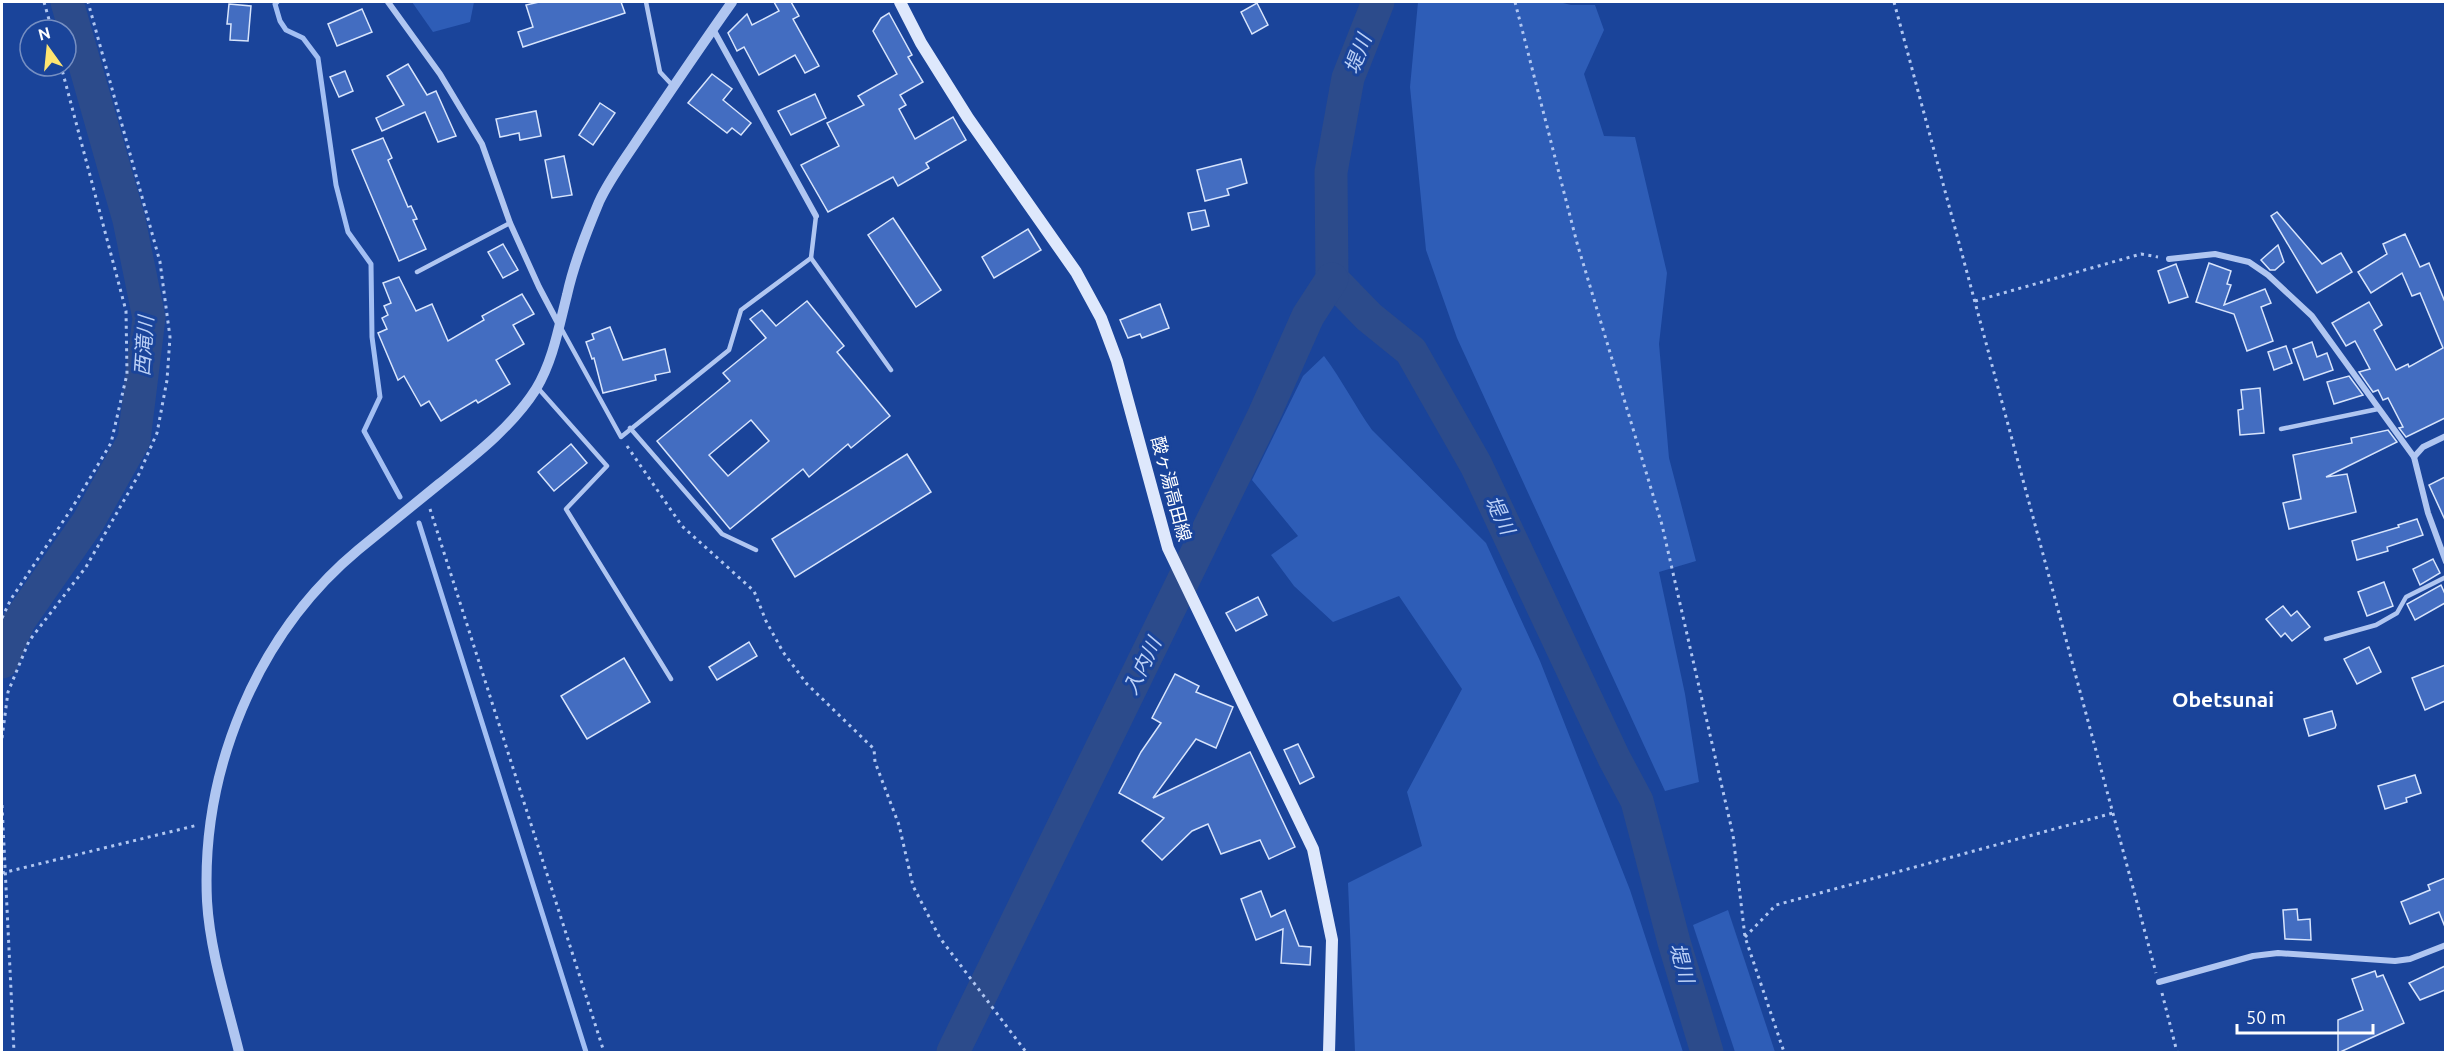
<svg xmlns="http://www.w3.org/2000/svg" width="2447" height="1054" viewBox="0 0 2447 1054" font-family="Ubuntu,'Noto Sans JP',sans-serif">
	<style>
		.green { fill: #2e5db7 }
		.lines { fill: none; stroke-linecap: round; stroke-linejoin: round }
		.stream { stroke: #a3bff3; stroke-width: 5 }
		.river { stroke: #2c4b8b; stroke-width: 33 }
		.building { fill: #436dc1; stroke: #d7e4fc; stroke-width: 1.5; fill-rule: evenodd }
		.path { stroke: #b0c6f1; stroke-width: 3; stroke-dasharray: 3 4.5; stroke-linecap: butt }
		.service { stroke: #b0c6f1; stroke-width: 4.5 }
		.minor { stroke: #b0c6f1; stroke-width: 6 }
		.tertiary { stroke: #b0c6f1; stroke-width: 10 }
		.secondary { stroke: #dee8fc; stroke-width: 12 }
		.labels { text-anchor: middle; stroke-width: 6; stroke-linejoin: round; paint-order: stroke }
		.street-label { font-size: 18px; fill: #fff; stroke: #1a449a }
		.water-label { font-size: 20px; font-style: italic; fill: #bcd1f7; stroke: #1a449a }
		.quarter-label { font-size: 21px; font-weight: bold; fill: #fff; stroke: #1a449a }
	</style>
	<rect width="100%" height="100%" fill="#1a449a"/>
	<g class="green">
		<polygon points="412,2 474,2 470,22 433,32"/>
		<polygon points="1418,2 1559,2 1571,5 1595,5 1604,30 1584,74 1604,136 1635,137 1667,273 1659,344 1669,458 1696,561 1659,572 1685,694 1699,782 1665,791 1457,338 1426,250 1410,87"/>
		<path d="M1324 356C1342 380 1355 406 1372 430L1486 543 1540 661 1630 890 1683 1052H1355L1348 883 1422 846 1407 792 1462 689 1399 596 1333 622 1294 586 1271 555 1298 536 1252 480 1303 376Z"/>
		<polygon points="1728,910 1775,1052 1735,1052 1693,925"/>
	</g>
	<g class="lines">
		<g class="stream">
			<polyline points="277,2 275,4 280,21 286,30 303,38 318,58 336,185 348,232 371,264 372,337 380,397 364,431 400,497"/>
			<polyline points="419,523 586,1052"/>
		</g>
		<g class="river">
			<polyline points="1378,2 1348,78 1331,172 1332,279 1369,317 1411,351 1476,465 1614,758 1637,801 1674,942 1707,1052"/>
			<polyline points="2,662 19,621 88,522 134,440 149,318 129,220 67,2"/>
			<polyline points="953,1052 1264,415 1308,316 1332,279"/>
		</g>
	</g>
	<g class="building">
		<polygon points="539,2 621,2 625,13 523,47 518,32 533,27 526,5"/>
		<polygon points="774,2 791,2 799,16 793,19 819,66 805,73 795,55 759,75 744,47 737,51 728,33 747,14 752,25 779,11"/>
		<polygon points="1257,3 1268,25 1252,34 1241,12"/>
		<polygon points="229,4 251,6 248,41 230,40 231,24 227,24"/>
		<polygon points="362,9 372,32 337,46 328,24"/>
		<polygon points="889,13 912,55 908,57 923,82 900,95 906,105 899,109 915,139 953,117 966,140 926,163 929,168 898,186 893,177 828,212 801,165 839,146 827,123 864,105 858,96 897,74 873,31 881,18"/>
		<polygon points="408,64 427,95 436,91 456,136 438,142 425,112 382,131 376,118 404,105 387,76"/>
		<polygon points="345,71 353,91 339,97 330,77"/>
		<polygon points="712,74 732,89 723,100 751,123 741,135 732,128 727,133 688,103"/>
		<polygon points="815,94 826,118 791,135 778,111"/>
		<polygon points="600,103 615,113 593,145 579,135"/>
		<polygon points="536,111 541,136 520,140 519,133 500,137 496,119"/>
		<polygon points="383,138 392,158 388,160 408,207 411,206 417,219 413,220 426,249 399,261 352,150"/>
		<polygon points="564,156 572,195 552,198 545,160"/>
		<polygon points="1241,159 1247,183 1227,189 1229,195 1205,201 1197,170"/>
		<polygon points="1205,210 1209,226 1192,230 1188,213"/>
		<polygon points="2277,212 2322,264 2341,253 2352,272 2317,293 2271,216"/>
		<polygon points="893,218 941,290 916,307 868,235"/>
		<polygon points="1028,229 1041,250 994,278 982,257"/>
		<polygon points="2405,234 2420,267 2429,263 2445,302 2445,418 2406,437 2399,428 2403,427 2388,398 2383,400 2378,390 2373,392 2359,372 2370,369 2355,341 2346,346 2332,323 2369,302 2382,325 2374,330 2396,370 2408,364 2409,367 2443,348 2420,293 2412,296 2402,273 2371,293 2358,272 2387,254 2383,244"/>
		<polygon points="503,244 518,270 503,278 488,252"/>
		<polygon points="2278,245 2284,262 2275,270 2270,270 2261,260"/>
		<polygon points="2209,263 2231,271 2227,284 2231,285 2224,305 2265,289 2271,303 2261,307 2273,341 2247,351 2234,314 2196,302"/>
		<polygon points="2176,264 2188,297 2169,303 2158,271"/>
		<polygon points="399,277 416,311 432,304 448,341 484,320 482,316 522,294 534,314 513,325 524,344 496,360 510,384 478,403 476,400 441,421 429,401 421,406 404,376 398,380 378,333 387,329 382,318 388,315 384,306 391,303 383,283"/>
		<path d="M807 301 844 346 837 352 890 416 851 448 848 444 809 477 803 469 730 529 657 441 730 381 723 373 766 338 750 319 762 310 776 326ZM751 420 769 441 728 476 709 455Z"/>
		<polygon points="1160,304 1169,328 1142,338 1140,334 1128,338 1120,320"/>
		<polygon points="610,327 623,360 665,349 670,372 655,375 656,380 603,393 594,358 592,359 586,342 594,339 592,334"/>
		<polygon points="2312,342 2317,357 2327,353 2333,370 2304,380 2293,349"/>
		<polygon points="2286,346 2292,363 2274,370 2268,352"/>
		<polygon points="2349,376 2363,395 2334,404 2327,382"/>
		<polygon points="2260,388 2264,433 2240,435 2238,410 2243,409 2241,390"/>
		<polygon points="2388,430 2397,442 2326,477 2347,474 2356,512 2289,529 2283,503 2301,499 2293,455 2352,443 2351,438"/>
		<polygon points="571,444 587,463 554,491 538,472"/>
		<polygon points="907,454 931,492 795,577 772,539"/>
		<polygon points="2445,477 2445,520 2429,485"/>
		<polygon points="2417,519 2423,535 2387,547 2388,551 2357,560 2352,541 2399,527 2398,525"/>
		<polygon points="2433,559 2440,573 2420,585 2413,569"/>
		<polygon points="2384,582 2393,606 2367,616 2358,592"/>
		<polygon points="2441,585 2445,594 2445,603 2415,620 2407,604"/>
		<polygon points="1258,597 1267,615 1236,631 1226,613"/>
		<polygon points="2283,606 2291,616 2297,611 2310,627 2292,641 2285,633 2281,637 2266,619"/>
		<polygon points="749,642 757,656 717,680 709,667"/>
		<polygon points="2369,647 2381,672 2357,684 2344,659"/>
		<polygon points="624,658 650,702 587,739 561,696"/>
		<polygon points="2445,665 2445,701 2425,710 2412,678"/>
		<polygon points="1175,674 1199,686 1196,692 1233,707 1216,748 1196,739 1153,798 1250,752 1295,847 1269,859 1260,840 1221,854 1208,824 1192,831 1162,860 1142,841 1164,818 1119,793 1141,752 1161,723 1152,718"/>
		<polygon points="2332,711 2336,725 2335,728 2309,736 2304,719"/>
		<polygon points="1298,744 1314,777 1300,784 1284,750"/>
		<polygon points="2415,775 2421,793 2406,798 2407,802 2385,809 2378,786"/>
		<polygon points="2445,878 2445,927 2439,912 2410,924 2401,902 2430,890 2428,885"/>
		<polygon points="1261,891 1271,917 1285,910 1299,946 1311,947 1310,965 1281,963 1283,929 1256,940 1241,899"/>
		<polygon points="2297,909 2298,920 2310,919 2311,940 2285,939 2283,910"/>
		<polygon points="2445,966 2445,990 2420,1000 2409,983"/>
		<polygon points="2375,971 2377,977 2383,975 2404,1023 2338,1053 2338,1020 2363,1010 2352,979"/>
	</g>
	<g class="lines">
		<g class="path">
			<polyline points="44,2 52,30"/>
			<polyline points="1515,2 1577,243 1662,525 1733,835 1745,937 1784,1052"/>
			<polyline points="1894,2 2156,973"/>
			<polyline points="1975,301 2141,254 2158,257"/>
			<polyline points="627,446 682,526 754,591 766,621 783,652 807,684 874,749 875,762 899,825 913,886 940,938 1026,1052"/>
			<polyline points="430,509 604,1052"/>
			<polyline points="2,618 11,599 72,508 111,443 127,374 126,311 61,66"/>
			<polyline points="2,738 8,692 29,641 86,567 139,474 157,433 167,380 170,337 160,262 88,2"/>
			<polyline points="2,805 14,1052"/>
			<polyline points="2,873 198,825"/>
			<polyline points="1745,937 1776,905 2113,813"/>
			<polyline points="2162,993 2177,1052"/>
		</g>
		<g class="service">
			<polyline points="646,2 660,72 673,86"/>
			<polyline points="811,258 816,216"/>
			<polyline points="417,272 510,223"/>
			<polyline points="561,328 621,437 729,350 741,310 811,258 891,370"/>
			<polyline points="537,387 607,466 566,509 671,679"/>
			<polyline points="630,428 722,534 756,550"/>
			<polyline points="2281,429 2378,409"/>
			<polyline points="2326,639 2376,625 2397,613 2406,597 2446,577"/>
		</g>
		<g class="minor">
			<polyline points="388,2 440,74 482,144 510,223 539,287 559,325"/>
			<polyline points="713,29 816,216"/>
			<polyline points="2169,259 2215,254 2249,262 2268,275 2312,316 2414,457 2428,513 2446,562"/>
			<polyline points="2414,457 2423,447 2446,436"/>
			<polyline points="2159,982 2253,956 2278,953 2395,961 2410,959 2446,945"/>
		</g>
		<path class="tertiary" d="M239 1052C227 1003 210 952 207 901 201 771 256 635 358 550 385 528 412 506 439 484 474 456 512 427 536 389 553 361 559 326 567 295 574 263 586 233 599 202 609 180 625 159 638 139 669 93 700 47 732 2"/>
		<polyline class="secondary" points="900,2 921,43 968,118 1076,272 1101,318 1117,361 1168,548 1313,849 1332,940 1329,1052"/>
	</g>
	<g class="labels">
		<g class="street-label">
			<text transform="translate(1171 489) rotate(75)" y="6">酸ヶ湯高田線</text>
		</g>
		<g class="water-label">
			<text transform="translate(1358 54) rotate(-69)" y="7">堤川</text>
			<text transform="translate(144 346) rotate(-86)" y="7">西滝川</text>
			<text transform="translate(1500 515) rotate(64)" y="7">堤川</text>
			<text transform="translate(1142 666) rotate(-64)" y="7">入内川</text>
			<text transform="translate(1682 963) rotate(75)" y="7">堤川</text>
		</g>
		<g class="quarter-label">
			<text x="2223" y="707">Obetsunai</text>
		</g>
	</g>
	<rect width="2447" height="1054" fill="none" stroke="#ffffff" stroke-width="6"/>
	<g transform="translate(48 48) rotate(345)"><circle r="28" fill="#1a449a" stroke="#768fc2" stroke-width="1.5"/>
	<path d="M0-4.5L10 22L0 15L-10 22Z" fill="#ffe570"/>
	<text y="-9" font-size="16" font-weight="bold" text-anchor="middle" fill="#ffffff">N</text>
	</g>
	<path d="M2237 1024v9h136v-9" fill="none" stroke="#ffffff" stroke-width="3"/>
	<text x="2246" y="1024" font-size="18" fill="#ffffff" stroke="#1a449a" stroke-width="4.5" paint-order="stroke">50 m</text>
</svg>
